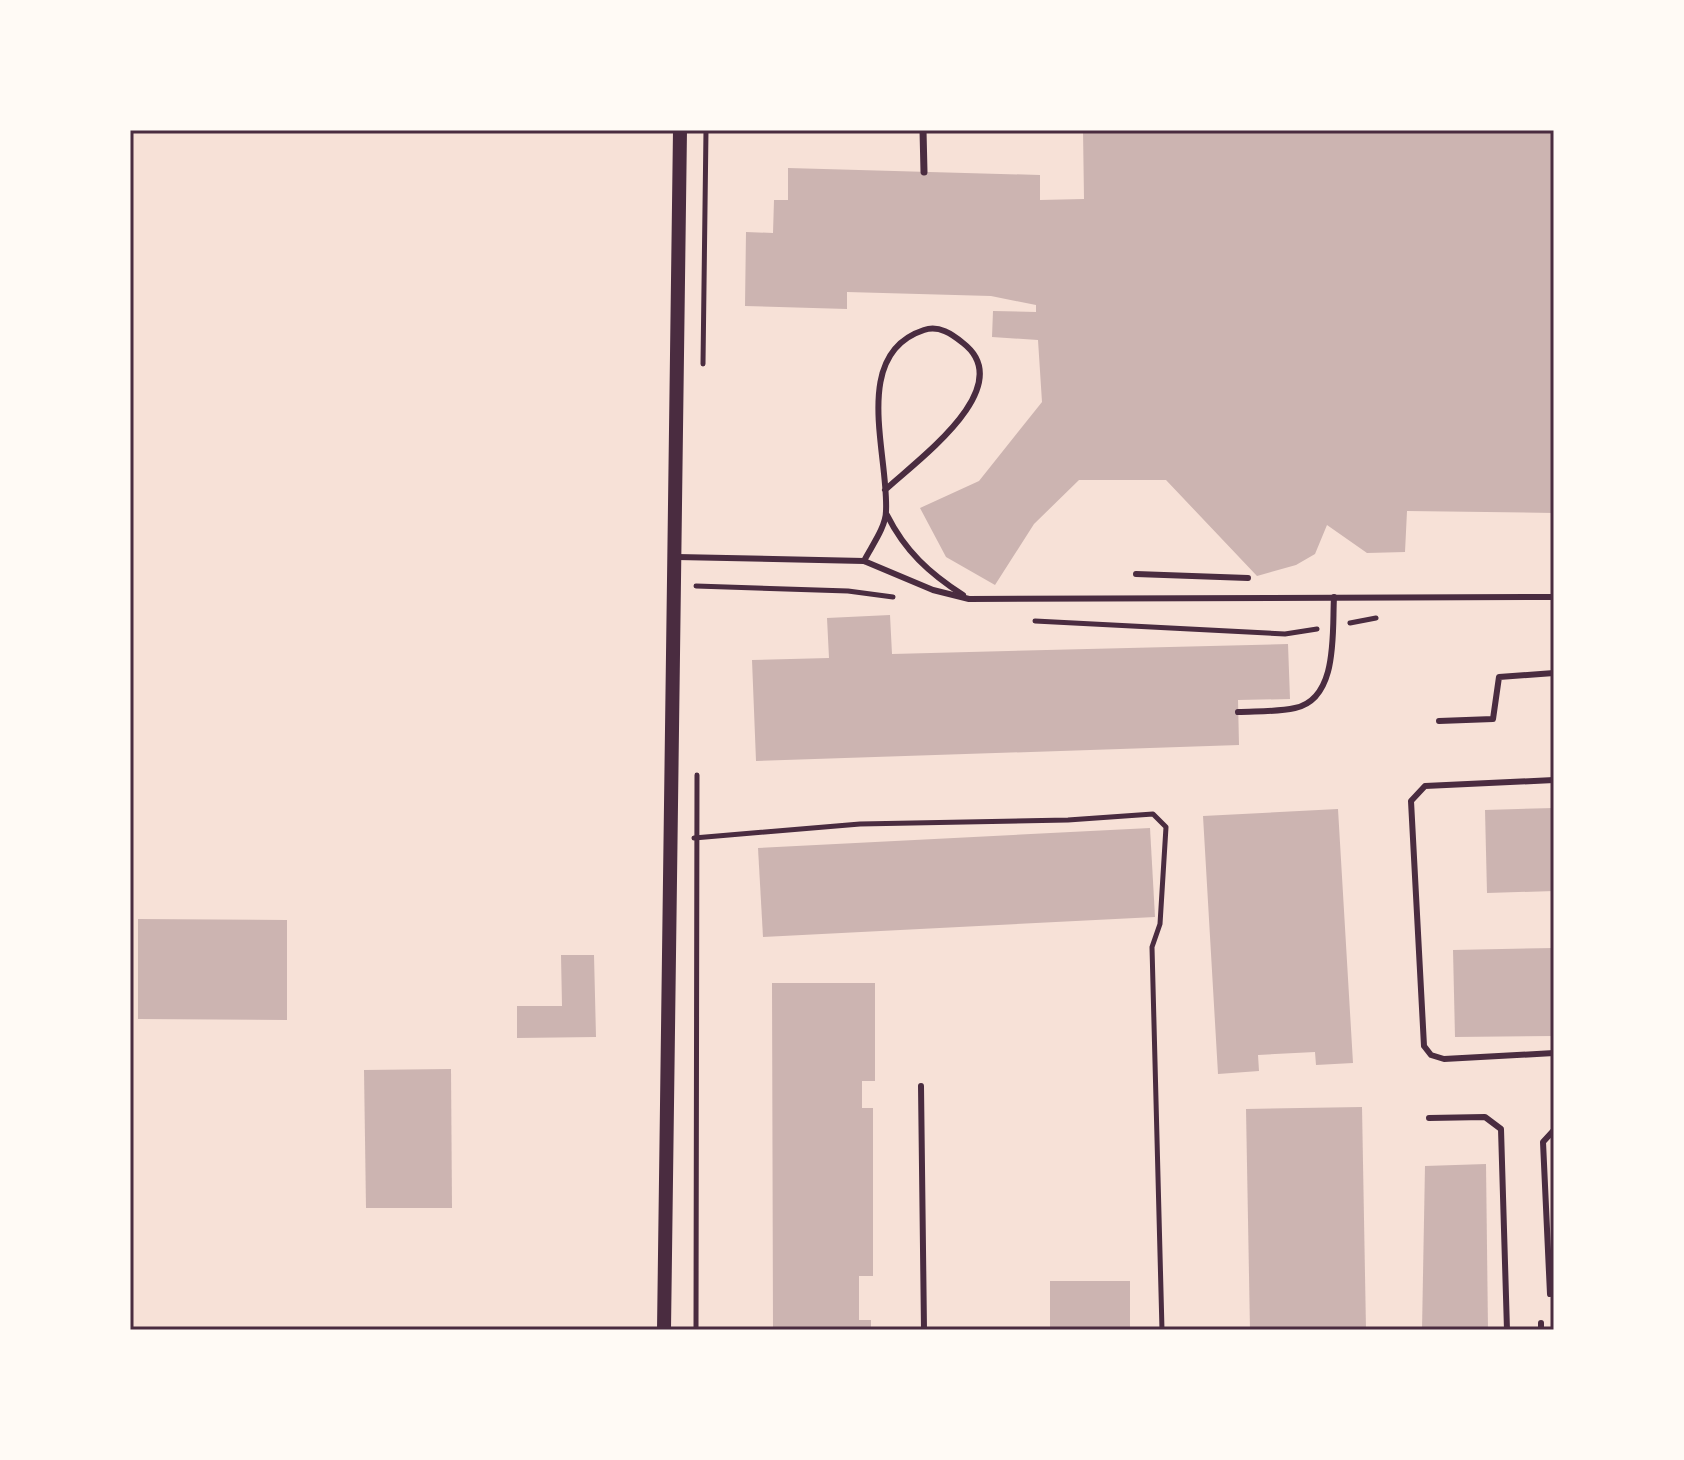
<svg xmlns="http://www.w3.org/2000/svg" width="1684" height="1460" viewBox="0 0 1684 1460" font-family="'Times New Roman',serif">
	<style>
		.building { fill: #ccb4b1 }
		.lines { fill: none; stroke-linecap: round; stroke-linejoin: round }
		.path { stroke: #4a2c40; stroke-width: 5 }
		.service { stroke: #4a2c40; stroke-width: 6 }
		.pedestrian { stroke: #4a2c40; stroke-width: 7 }
		.tertiary { stroke: #4a2c40; stroke-width: 14 }
		.neatline { fill: none; stroke: #4a2c40; stroke-width: 3 }
	</style>
	<rect width="100%" height="100%" fill="#f7e1d7"/>
	<g class="building">
		<polygon points="1083,130 1554,130 1554,513 1407,511 1405,552 1367,553 1327,525 1315,554 1296,565 1257,576 1166,480 1079,480 1034,524 995,585 946,557 920,508 979,481 1042,402 1038,340 992,337 993,311 1036,312 1036,305 991,296 847,292 847,309 745,306 746,232 773,233 774,200 788,200 788,168 1040,175 1040,200 1084,199"/>
		<polygon points="890,615 892,654 1288,644 1290,699 1238,700 1239,745 756,761 752,660 829,658 827,618"/>
		<polygon points="1554,808 1554,891 1487,893 1485,810"/>
		<polygon points="1338,809 1353,1063 1316,1065 1315,1052 1258,1055 1259,1071 1218,1074 1203,816"/>
		<polygon points="1150,828 1155,917 763,937 758,848"/>
		<polygon points="138,919 287,920 287,1020 138,1019"/>
		<polygon points="1554,948 1554,1036 1455,1037 1453,950"/>
		<polygon points="561,955 594,955 596,1037 517,1038 517,1006 562,1006"/>
		<polygon points="772,983 875,983 875,1081 862,1081 862,1108 873,1108 873,1276 859,1276 859,1320 871,1320 871,1330 773,1330"/>
		<polygon points="451,1069 452,1208 366,1208 364,1070"/>
		<polygon points="1362,1107 1366,1330 1250,1330 1246,1109"/>
		<polygon points="1486,1164 1488,1330 1422,1330 1425,1166"/>
		<rect x="1050" y="1281" width="80" height="49"/>
	</g>
	<g class="lines">
		<g class="path">
			<polyline points="703,364 706,130"/>
			<polyline points="696,586 848,591 893,597"/>
			<polyline points="1035,621 1285,634 1317,629"/>
			<polyline points="1350,623 1376,618"/>
			<polyline points="694,838 860,824 1068,820 1153,814 1166,827 1160,924 1152,947 1162,1330"/>
			<polyline points="696,1330 697,775"/>
		</g>
		<g class="service">
			<path d="M887 515C905 551 929 573 963 595"/>
			<polyline points="677,557 864,561 933,590 969,599 1554,597"/>
			<path d="M864 561C871 547 886 527 886 511 889 455 850 354 924 330 939 325 952 334 963 343 1020 387 916 461 885 490"/>
			<polyline points="1136,574 1248,578"/>
			<path d="M1238 712C1257 711 1277 712 1295 708 1339 699 1332 630 1334 597"/>
			<polyline points="1439,721 1493,719 1499,677 1554,673"/>
			<polyline points="1554,780 1425,786 1411,801 1424,1046 1431,1055 1444,1059 1554,1053"/>
			<polyline points="921,1086 924,1330"/>
			<polyline points="1429,1118 1485,1117 1501,1129 1507,1330"/>
			<polyline points="1550,1294 1543,1142 1554,1130"/>
			<polyline points="1541,1330 1541,1323"/>
		</g>
		<polyline class="pedestrian" points="923,130 924,172"/>
		<polyline class="tertiary" points="664,1330 680,130"/>
	</g>
	<rect width="1684" height="1460" fill="none" stroke="#fffaf5" stroke-width="264"/>
	<rect x="132" y="132" width="1420" height="1196" class="neatline"/>
</svg>
